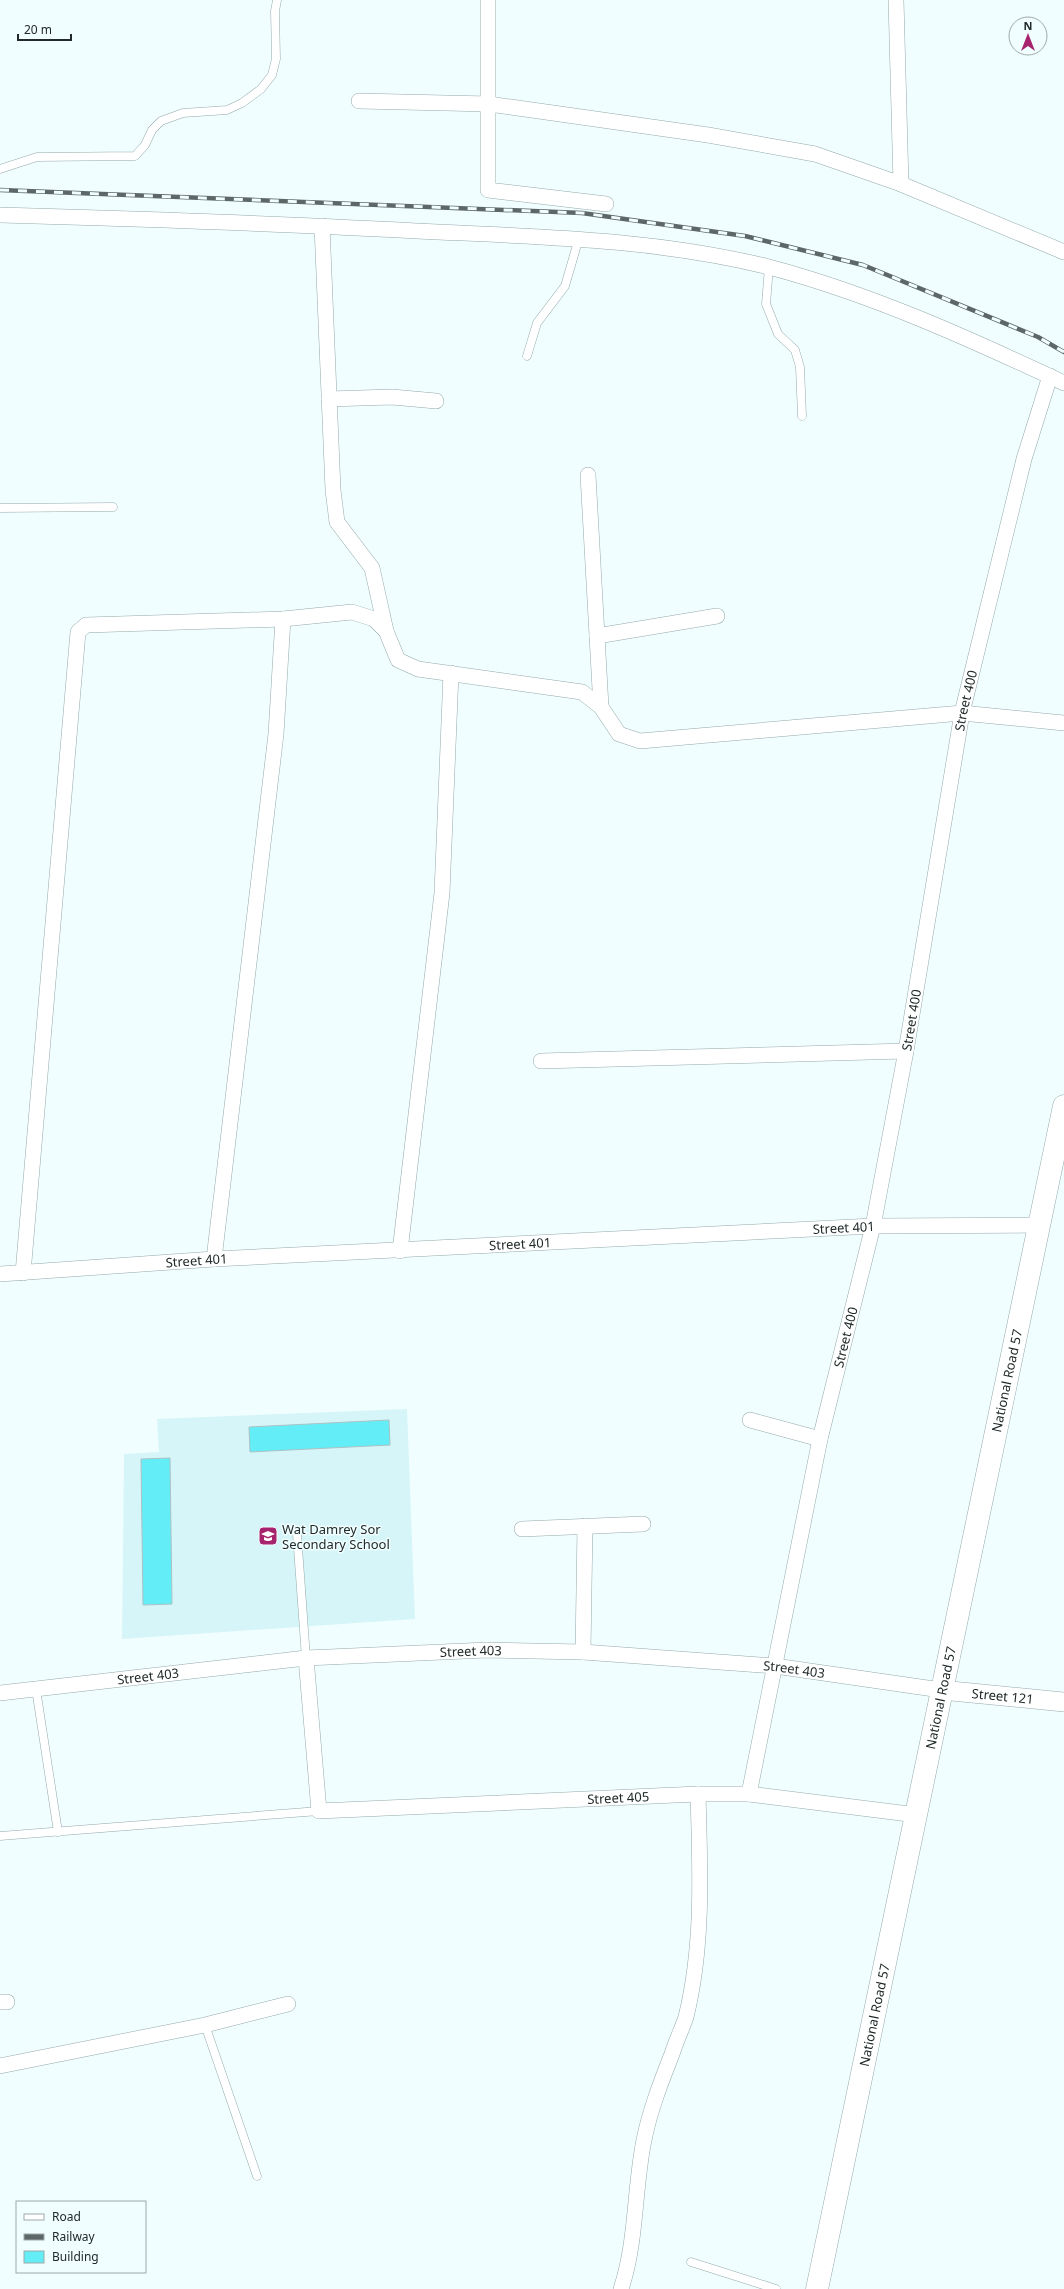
<svg xmlns="http://www.w3.org/2000/svg" width="1064" height="2289" viewBox="0 0 1064 2289" font-family="'Noto Sans',sans-serif">
	<style>
		.built { fill: #d6f5f8 }
		.building { fill: #62edf7; stroke: #adc1c3 }
		.lines { fill: none; stroke-linecap: round; stroke-linejoin: round }
		.service-casing { stroke: #94a9aa; stroke-width: 9 }
		.minor-casing { stroke: #94a9aa; stroke-width: 16 }
		.tertiary-casing { stroke: #94a9aa; stroke-width: 20 }
		.secondary-casing { stroke: #94a9aa; stroke-width: 23 }
		.service { stroke: #fff; stroke-width: 8 }
		.minor { stroke: #fff; stroke-width: 15 }
		.tertiary { stroke: #fff; stroke-width: 19 }
		.secondary { stroke: #fff; stroke-width: 22 }
		.rail-casing { stroke: #5d6767; stroke-width: 4.5 }
		.rail { stroke: #f1feff; stroke-width: 3; stroke-dasharray: 9; stroke-linecap: butt }
		.labels { text-anchor: middle; stroke-width: 3; stroke-linejoin: round; paint-order: stroke }
		.street-label { font-size: 13px; fill: #212929; stroke: #f1feff }
		.poi-label { font-size: 13px; fill: #212929; stroke: #f1feff; text-anchor: start }
	</style>
	<rect width="100%" height="100%" fill="#f1feff"/>
	<polygon class="built" points="407,1409 415,1619 122,1639 124,1454 159,1452 157,1419"/>
	<g class="building">
		<polygon points="389,1420 390,1445 250,1452 249,1427"/>
		<polygon points="170,1458 172,1604 143,1605 141,1459"/>
	</g>
	<g class="lines">
		<defs>
			<g id="service">
				<polyline points="0,169 37,157 135,156 145,145 152,130 161,121 183,113 227,110 242,103 261,89 272,75 276,59 275,11 277,0"/>
				<polyline points="769,267 766,304 778,334 795,350 800,367 802,416"/>
				<polyline points="527,356 537,323 565,286 579,238"/>
				<polyline points="0,508 113,507"/>
				<polyline points="297,1534 306,1658"/>
				<polyline points="36,1689 58,1832"/>
				<polyline points="0,1836 319,1811"/>
				<polyline points="205,2025 257,2176"/>
				<polyline points="691,2262 776,2289"/>
			</g>
			<g id="minor">
				<polyline points="488,0 488,190 606,204"/>
				<polyline points="896,0 901,184"/>
				<polyline points="359,101 489,104 708,135 815,154 901,184 1064,252"/>
				<path d="M0 215C146 219 292 224 438 232 549 237 660 240 769 267 871 294 968 338 1064 383"/>
				<polyline points="322,226 333,490 337,522 372,568 386,631"/>
				<polyline points="329,399 392,397 436,401"/>
				<polyline points="588,475 601,707"/>
				<polyline points="597,636 717,616"/>
				<polyline points="541,1061 906,1051"/>
				<polyline points="400,1251 442,893 451,673"/>
				<polyline points="214,1259 276,734 283,619"/>
				<polyline points="23,1273 78,632 86,625 283,619 352,612 374,619 386,631 398,660 418,669 582,692 601,707 619,734 640,741 962,713 1064,723"/>
				<path id="s1" d="M0 1274 214 1259 873 1226 1040 1225"/>
				<polyline points="750,1420 820,1439"/>
				<polyline points="522,1529 643,1524"/>
				<polyline points="583,1652 585,1526"/>
				<path id="s2" d="M306 1658 319 1811 698 1794H749L917 1815"/>
				<path id="s3" d="M0 1693 306 1658 487 1650 583 1652 775 1666 941 1690"/>
				<path id="s4" d="M749 1794 820 1439 873 1226 906 1051 962 713 1024 459 1050 376"/>
				<polyline points="0,2002 7,2002"/>
				<polyline points="0,2066 205,2025 288,2004"/>
				<path d="M621 2289C637 2241 634 2189 644 2140 650 2110 661 2082 672 2054 676 2041 682 2029 686 2017 704 1944 700 1868 698 1794"/>
			</g>
			<g id="tertiary">
				<path id="s5" d="M941 1690 1064 1702"/>
			</g>
			<g id="secondary">
				<path id="s6" d="M817 2289 1064 1106"/>
			</g>
		</defs>
		<use href="#service" class="service-casing"/>
		<use href="#minor" class="minor-casing"/>
		<use href="#tertiary" class="tertiary-casing"/>
		<use href="#secondary" class="secondary-casing"/>
		<use href="#service" class="service"/>
		<use href="#minor" class="minor"/>
		<use href="#tertiary" class="tertiary"/>
		<use href="#secondary" class="secondary"/>
		<defs>
			<polyline id="rail" points="0,190 582,213 745,236 863,265 1038,337 1064,352"/>
		</defs>
		<use href="#rail" class="rail-casing"/>
		<use href="#rail" class="rail"/>
	</g>
	<defs>
		<symbol id="school-square" viewBox="-11 -11 22 22"><rect x="-9" y="-9" width="18" height="18" rx="4" fill="#a8236e" stroke="#f1feff"/><path d="M0-5L7-2L0 1L-7-2ZM-4 1L0 2.5L4 1V4Q0 6-4 4Z" fill="#fff"/></symbol>
	</defs>
	<g fill-rule="evenodd">
		<use href="#school-square" x="257" y="1525" width="22" height="22"/>
	</g>
	<g class="labels">
		<g class="street-label">
			<text dy="5" stroke="none"><textPath href="#s4" startOffset="1115">Street 400</textPath></text>
			<text dy="5" stroke="none"><textPath href="#s4" startOffset="791">Street 400</textPath></text>
			<text dy="5" stroke="none"><textPath href="#s1" startOffset="845">Street 401</textPath></text>
			<text dy="5" stroke="none"><textPath href="#s1" startOffset="521">Street 401</textPath></text>
			<text dy="5" stroke="none"><textPath href="#s1" startOffset="197">Street 401</textPath></text>
			<text dy="5" stroke="none"><textPath href="#s4" startOffset="467">Street 400</textPath></text>
			<text dy="5" stroke="none"><textPath href="#s6" startOffset="928">National Road 57</textPath></text>
			<text dy="5" stroke="none"><textPath href="#s3" startOffset="473">Street 403</textPath></text>
			<text dy="5" stroke="none"><textPath href="#s3" startOffset="797">Street 403</textPath></text>
			<text dy="5" stroke="none"><textPath href="#s3" startOffset="149">Street 403</textPath></text>
			<text dy="5" stroke="none"><textPath href="#s5" startOffset="62">Street 121</textPath></text>
			<text dy="5" stroke="none"><textPath href="#s6" startOffset="604">National Road 57</textPath></text>
			<text dy="5" stroke="none"><textPath href="#s2" startOffset="453">Street 405</textPath></text>
			<text dy="5" stroke="none"><textPath href="#s6" startOffset="280">National Road 57</textPath></text>
		</g>
		<g class="poi-label">
			<text x="282" y="1534">Wat Damrey Sor<tspan x="282" dy="15">Secondary School</tspan></text>
		</g>
	</g>
	<rect x="16" y="2201" width="130" height="72" fill="#f1feff" stroke="#9ea9a9"/>
	<rect x="24" y="2214" width="20" height="6" fill="#ffffff" stroke="#9ea9a9"/>
	<text x="52" y="2221" font-size="12" fill="#212929">Road</text>
	<rect x="24" y="2234" width="20" height="6" fill="#5d6767" stroke="#9ea9a9"/>
	<text x="52" y="2241" font-size="12" fill="#212929">Railway</text>
	<rect x="24" y="2251" width="20" height="12" fill="#62edf7" stroke="#9ea9a9"/>
	<text x="52" y="2261" font-size="12" fill="#212929">Building</text>
	<g transform="translate(1028 36)"><circle r="19" fill="#f1feff" stroke="#9ea9a9"/>
	<path d="M0-3L7 15L0 10L-7 15Z" fill="#a8236e"/>
	<text y="-6" font-size="11" font-weight="bold" text-anchor="middle" fill="#212929">N</text>
	</g>
	<path d="M18 34v6h53v-6" fill="none" stroke="#212929" stroke-width="2"/>
	<text x="24" y="34" font-size="12" fill="#212929" stroke="#f1feff" stroke-width="3" paint-order="stroke">20 m</text>
</svg>
